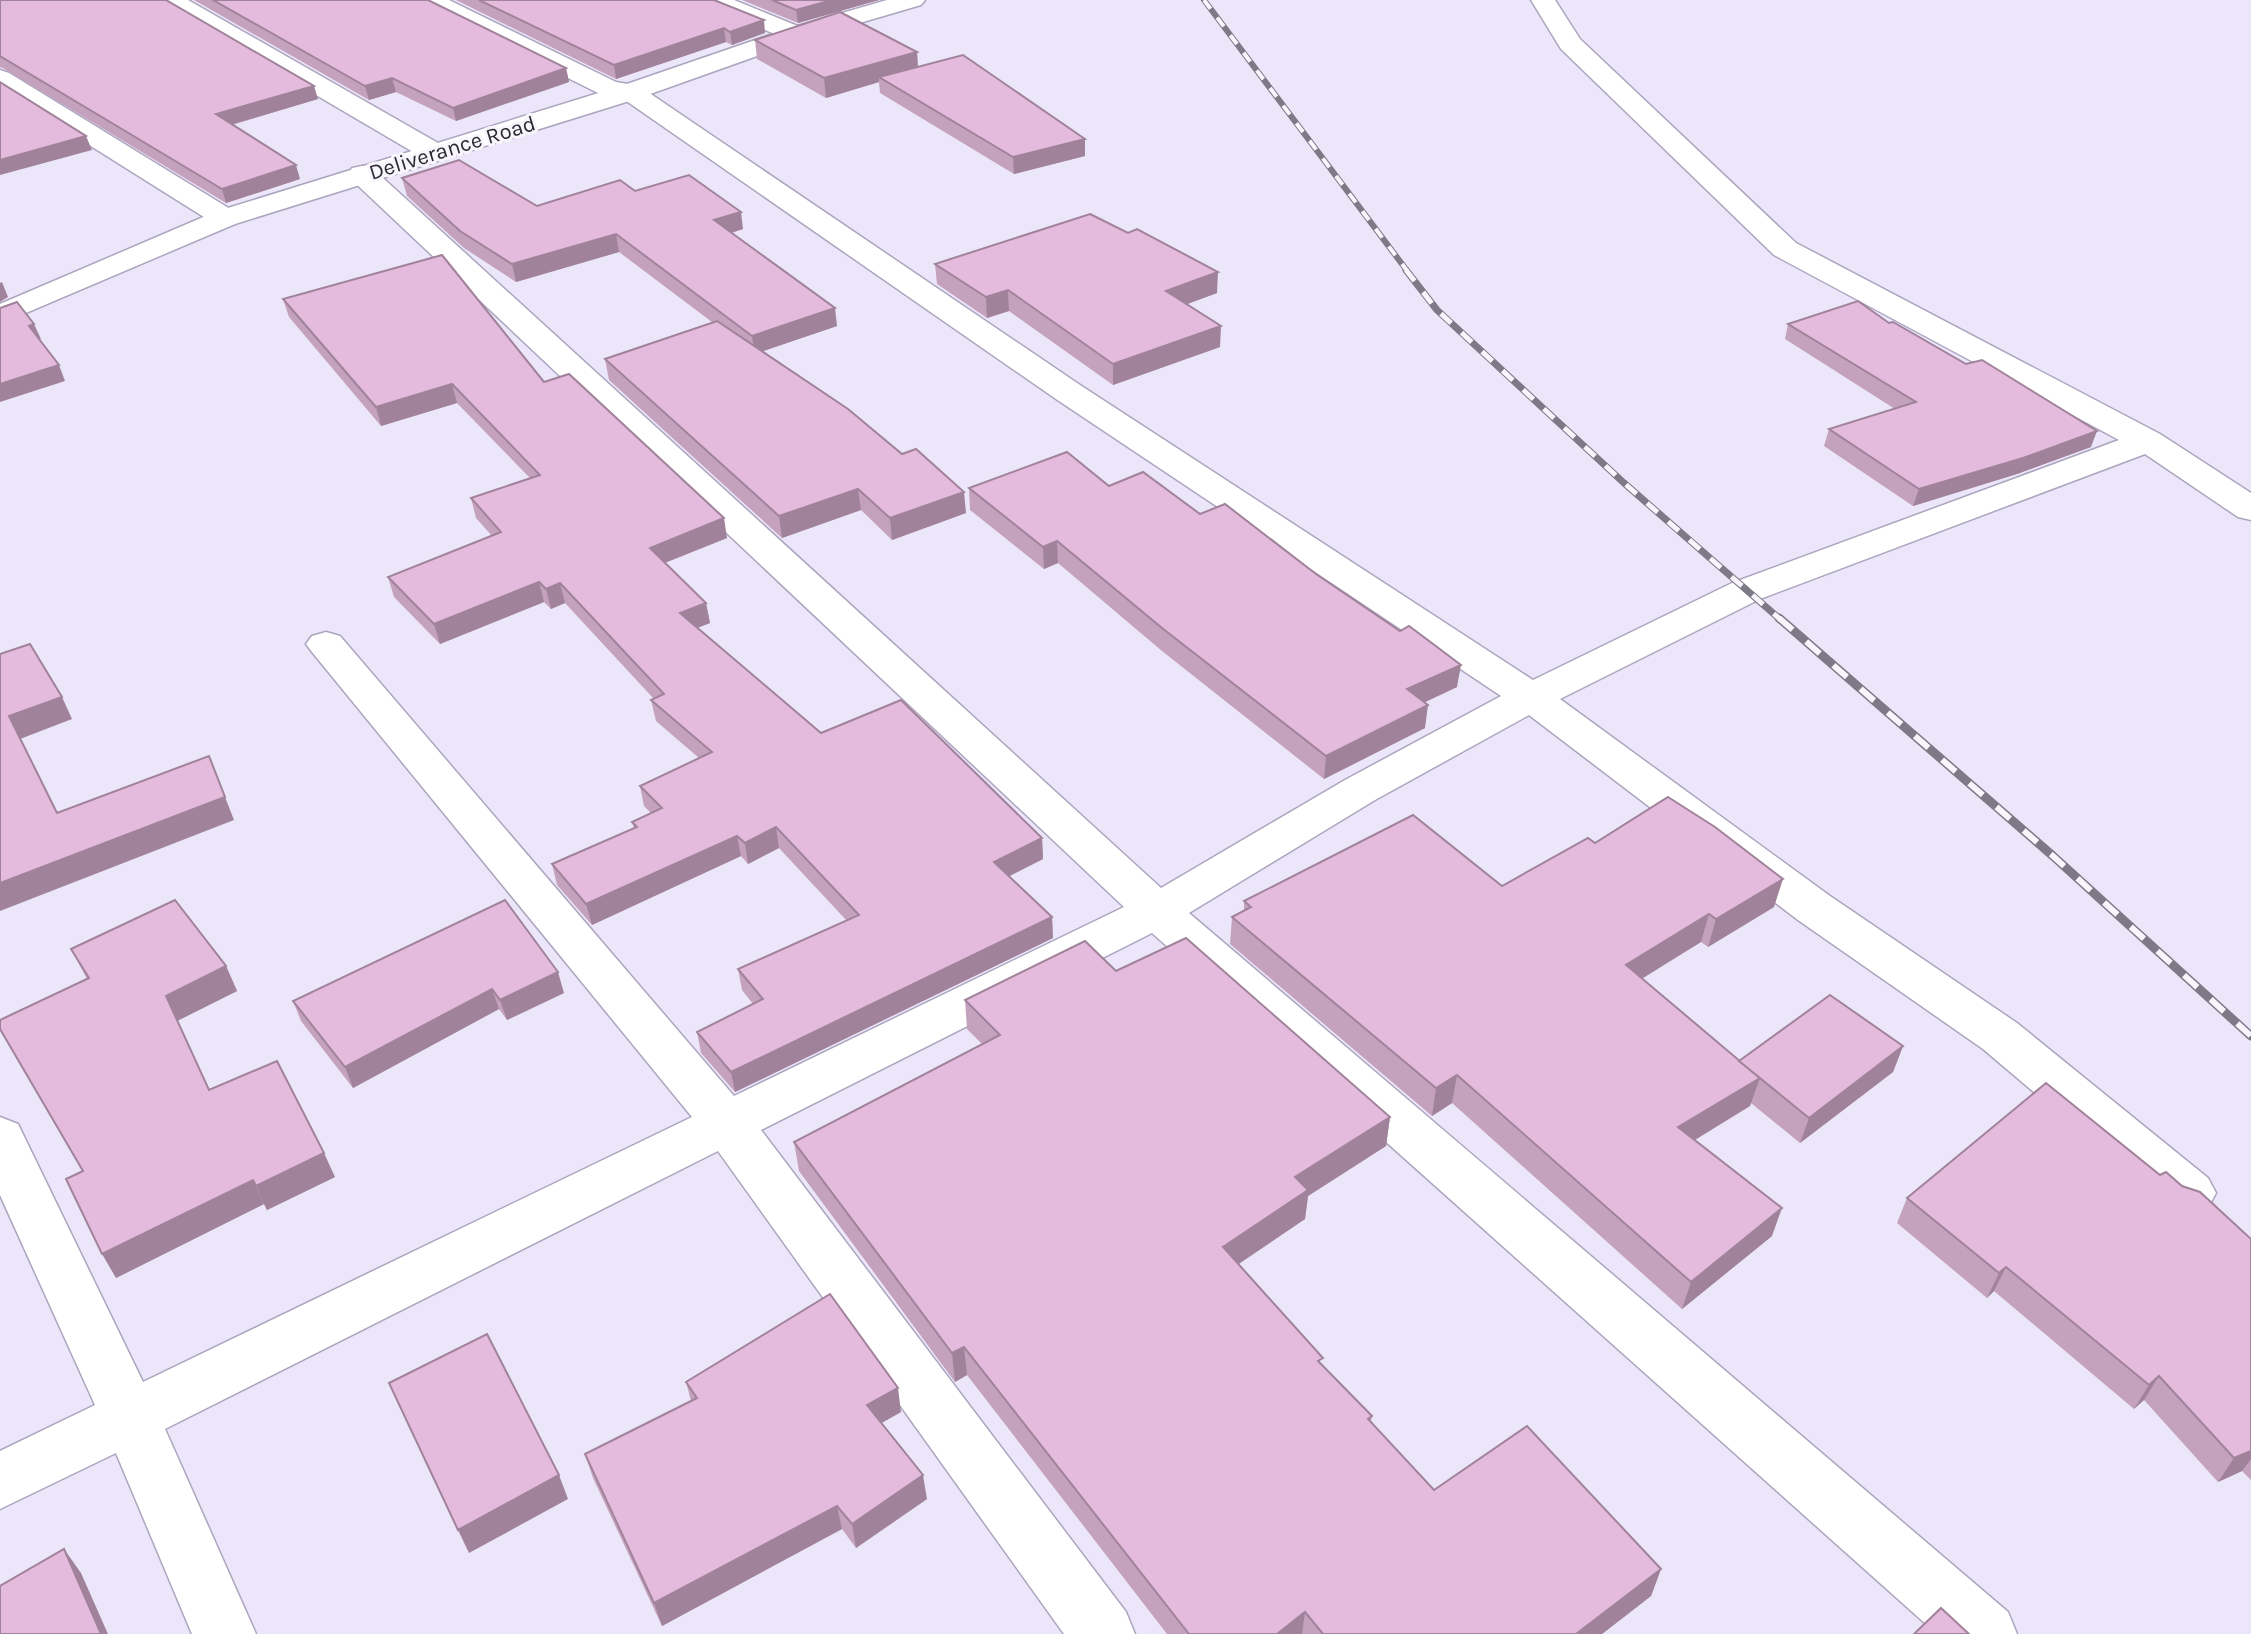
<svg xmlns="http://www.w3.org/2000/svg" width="2251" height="1634" viewBox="0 0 2251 1634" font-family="Karla,sans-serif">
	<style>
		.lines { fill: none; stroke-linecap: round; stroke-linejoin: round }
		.minor-casing { stroke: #aca5be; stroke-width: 3 }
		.tertiary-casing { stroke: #aca5be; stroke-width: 3 }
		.minor { fill: #fff; fill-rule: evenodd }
		.tertiary { fill: #fff; fill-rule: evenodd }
		.rail-far2-casing { stroke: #7d7987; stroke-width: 6 }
		.rail-far1-casing { stroke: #7d7987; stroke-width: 7 }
		.rail-casing { stroke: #7d7987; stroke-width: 9 }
		.rail-far2 { stroke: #f8f6fc; stroke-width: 4; stroke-dasharray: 11; stroke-linecap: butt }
		.rail-far1 { stroke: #f8f6fc; stroke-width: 5; stroke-dasharray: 14; stroke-linecap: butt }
		.rail { stroke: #f8f6fc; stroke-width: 6; stroke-dasharray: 18; stroke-linecap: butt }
		.wall { fill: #c4a1bd }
		.shaded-wall { fill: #a0839a }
		.building { fill: #e4bbdc; stroke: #a0839a; stroke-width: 2 }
		.labels { text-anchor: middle; stroke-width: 6; stroke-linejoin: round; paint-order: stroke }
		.far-street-label { font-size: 22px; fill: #2b2932; stroke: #f8f6fc }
	</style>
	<rect width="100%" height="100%" fill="#ece6fb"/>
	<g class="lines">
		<defs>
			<g id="minor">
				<polygon points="159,0 188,0 445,147 449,153 445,159 435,161 425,159 163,5"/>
				<polygon points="418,0 449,0 616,82 639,86 1080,385 1533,680 1732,583 2119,440 1774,255 1561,49 1531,0 1555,0 1580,39 1796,243 2160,434 2251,493 2251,520 2238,517 2145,454 1760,599 1560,699 1830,896 2017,1023 2208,1178 2216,1193 2208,1208 2189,1215 2170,1208 1983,1049 1798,920 1529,715 1375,800 1189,913 2008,1612 2017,1634 1937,1634 1152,933 761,1130 1126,1612 1135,1634 1064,1634 718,1151 165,1429 256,1634 192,1634 116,1453 0,1509 0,1451 95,1405 0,1195 0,1117 18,1124 143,1382 692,1117 312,652 306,644 312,636 326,632 340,636 734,1096 1124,907 352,180 348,174 352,168 362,166 372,168 1161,888 1345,780 1501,696 1056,399 622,98 600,94 422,5"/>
				<polygon points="701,0 734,0 805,29 808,34 805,39 787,39 705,5"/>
				<polygon points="0,70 9,73 235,212 240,218 235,224 225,227 215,224 0,89"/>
			</g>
			<polygon id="tertiary" points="887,0 925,0 921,5 805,39 639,98 235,224 0,324 0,304 215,212 621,86 787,29"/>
		</defs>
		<use href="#minor" class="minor-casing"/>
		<use href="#tertiary" class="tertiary-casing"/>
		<use href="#minor" class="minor"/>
		<use href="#tertiary" class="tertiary"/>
		<defs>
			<polyline id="rail-far2" points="1204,0 1408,272"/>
			<polyline id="rail-far1" points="1406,270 1437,310 1624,483 1781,620"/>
			<polyline id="rail" points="1779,618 2053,856 2251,1036"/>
		</defs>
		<use href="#rail-far2" class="rail-far2-casing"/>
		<use href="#rail-far1" class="rail-far1-casing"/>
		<use href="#rail" class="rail-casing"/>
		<use href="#rail-far2" class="rail-far2"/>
		<use href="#rail-far1" class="rail-far1"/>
		<use href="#rail" class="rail"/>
	</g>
	<g class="wall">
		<polygon points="0,0 318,99 232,125 300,179 226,203 1,67 0,68"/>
		<polygon points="194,0 428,0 566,68 569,82 456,121 396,92 369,100"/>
		<polygon points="456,0 714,0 765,33 732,45 726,42 616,79"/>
		<polygon points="742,0 879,0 798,23"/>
		<polygon points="755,40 917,52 918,67 1085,156 1014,174 880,93 879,82 826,98 757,59"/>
		<polygon points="402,178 537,206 635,191 743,229 732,233 837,326 763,351 966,513 892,540 861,510 782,538 609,380 605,359 712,322 619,252 516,282 464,248 407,196"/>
		<polygon points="935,264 1217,293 1187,304 1220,347 1113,385 1009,311 987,318 937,284"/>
		<polygon points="283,299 544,382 727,538 665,563 706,603 710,623 697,628 821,733 1042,838 1043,859 1009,876 1052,917 1053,938 735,1092 701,1053 697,1032 753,1004 742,990 738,969 847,921 779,848 748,864 741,856 592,925 557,885 552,864 634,828 632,822 651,813 644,806 640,786 699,758 656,721 651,700 654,699 565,603 551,609 544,602 440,644 394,597 388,577 492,536 476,518 471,498 530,478 457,403 381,426 289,317"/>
		<polygon points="1889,323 1966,364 2091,447 2017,474 1913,506 1824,446 1829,429 1895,409 1785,339 1788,324"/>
		<polygon points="1109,486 1200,514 1457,687 1425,702 1425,728 1324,779 1162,651 1058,563 1044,569 970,510 969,488"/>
		<polygon points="1595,843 1774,907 1708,947 1701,942 1642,978 1739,1061 1903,1046 1893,1072 1800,1143 1751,1103 1750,1106 1695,1140 1772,1236 1682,1309 1452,1103 1432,1116 1230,944 1232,917 1244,911 1244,901 1502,886"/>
		<polygon points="505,900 564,993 507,1020 499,1009 353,1088 301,1021 293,1001"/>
		<polygon points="71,949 226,966 237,991 177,1021 209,1090 335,1177 267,1210 264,1204 116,1278 83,1171 87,979"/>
		<polygon points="1116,971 1390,1117 1386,1146 1308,1196 1305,1219 1238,1264 1322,1365 1372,1416 1371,1422 1434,1490 1661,1569 1651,1596 1602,1634 1167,1634 967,1375 955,1382 799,1171 794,1142 982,1044 967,1029 965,1000"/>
		<polygon points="2160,1175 2182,1186 2251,1239 2251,1480 2242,1471 2218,1482 2144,1400 2134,1409 1994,1291 1987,1298 1897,1223 1907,1198"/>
		<polygon points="686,1382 901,1412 881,1423 927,1499 856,1548 842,1529 662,1626 593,1478 585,1454 691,1401"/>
	</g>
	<g class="shaded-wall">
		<polygon points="832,0 879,0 798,23 796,10"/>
		<polygon points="764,20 765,33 732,45 730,32"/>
		<polygon points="724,28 726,42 616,79 614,65"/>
		<polygon points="917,52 918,71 879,77 879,82 826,98 824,78"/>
		<polygon points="566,68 569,82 456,121 453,108"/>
		<polygon points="392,78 396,92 369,100 365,86"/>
		<polygon points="314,86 318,99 220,128 216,114"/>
		<polygon points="86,136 92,150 0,175 0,160"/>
		<polygon points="1085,139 1085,156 1014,174 1013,157"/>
		<polygon points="296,165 300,179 226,203 222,189"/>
		<polygon points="741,212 743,229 716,237 714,220"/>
		<polygon points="616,234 619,252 516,282 512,264"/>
		<polygon points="1218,272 1217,293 1166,312 1166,291"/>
		<polygon points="2,282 8,297 0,302 0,283"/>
		<polygon points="1008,290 1009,311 987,318 986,297"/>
		<polygon points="835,308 837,326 755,354 752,336"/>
		<polygon points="34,324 41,339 35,341 29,326"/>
		<polygon points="1221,326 1220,347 1113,385 1113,364"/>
		<polygon points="59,365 65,381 0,402 0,384"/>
		<polygon points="452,384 457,403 381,426 376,407"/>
		<polygon points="2097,431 2091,447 2017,474 1913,506 1919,489"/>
		<polygon points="858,489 861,510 782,538 779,516"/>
		<polygon points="964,492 966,513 892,540 890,518"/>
		<polygon points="724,518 727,538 654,567 650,548"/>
		<polygon points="1057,541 1058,563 1044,569 1043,547"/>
		<polygon points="539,582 544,602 440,644 434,624"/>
		<polygon points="560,583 565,603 551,609 546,589"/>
		<polygon points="706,603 710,623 684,633 680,613"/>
		<polygon points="1461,665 1457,687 1404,712 1407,689"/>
		<polygon points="62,697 72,719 20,739 9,716"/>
		<polygon points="1428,705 1425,728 1324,779 1326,756"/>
		<polygon points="209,756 234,820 0,911 0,883"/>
		<polygon points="776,827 779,848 748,864 745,843"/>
		<polygon points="737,836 741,856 592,925 586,904"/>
		<polygon points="1042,838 1043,859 996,883 994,862"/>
		<polygon points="1783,879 1774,907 1708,947 1716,919"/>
		<polygon points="1709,914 1701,942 1619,993 1626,965"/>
		<polygon points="1052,917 1053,938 735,1092 731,1072"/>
		<polygon points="226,966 237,991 177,1021 166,996"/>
		<polygon points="558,972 564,993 507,1020 500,1000"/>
		<polygon points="492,989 499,1009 353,1088 345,1067"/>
		<polygon points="1903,1046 1893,1072 1800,1143 1809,1118"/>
		<polygon points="1457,1075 1452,1103 1432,1116 1436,1088"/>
		<polygon points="1760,1078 1750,1106 1670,1155 1678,1127"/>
		<polygon points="1390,1117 1386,1146 1308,1196 1305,1219 1221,1276 1223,1247 1295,1177"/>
		<polygon points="324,1153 335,1177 267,1210 256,1186"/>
		<polygon points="253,1180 264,1204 116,1278 102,1254"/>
		<polygon points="1782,1208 1772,1236 1682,1309 1691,1282"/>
		<polygon points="2006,1267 1994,1291 1987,1298 1999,1273"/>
		<polygon points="964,1347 967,1375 955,1382 952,1353"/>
		<polygon points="2159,1376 2144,1400 2134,1409 2149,1385"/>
		<polygon points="898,1388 901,1412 871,1429 867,1405"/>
		<polygon points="2251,1451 2251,1459 2242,1471 2218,1482 2234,1458"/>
		<polygon points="559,1475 568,1499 469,1553 458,1530"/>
		<polygon points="923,1475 927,1499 856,1548 852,1524"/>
		<polygon points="837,1506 842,1529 662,1626 654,1603"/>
		<polygon points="64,1549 81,1573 108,1634 101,1634"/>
		<polygon points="1661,1569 1651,1596 1602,1634 1576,1634"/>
		<polygon points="1305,1612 1302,1634 1277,1634"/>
	</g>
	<g class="building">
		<polygon points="0,0 166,0 314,86 216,114 296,165 222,189 0,56"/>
		<polygon points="213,0 428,0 566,68 453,108 392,78 365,86"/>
		<polygon points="479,0 714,0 764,20 730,32 724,28 614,65"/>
		<polygon points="772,0 832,0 796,10"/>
		<polygon points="840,12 917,52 824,78 755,40"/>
		<polygon points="963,55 1085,139 1013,157 879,77"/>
		<polygon points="0,82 86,136 0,160"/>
		<polygon points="459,160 537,206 620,180 635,191 689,175 741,212 714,220 835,308 752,336 616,234 512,264 460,231 402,178"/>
		<polygon points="1090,214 1128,233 1137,229 1218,272 1166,291 1221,326 1113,364 1008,290 986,297 935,264"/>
		<polygon points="442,255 544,382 569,374 724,518 650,548 706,603 680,613 821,733 901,700 1042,838 994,862 1052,917 731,1072 697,1032 763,999 738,969 859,915 776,827 745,843 737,836 586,904 552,864 637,827 632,822 662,808 640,786 712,752 651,700 664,694 560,583 546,589 539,582 434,624 388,577 501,532 471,498 540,475 452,384 376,407 283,299"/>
		<polygon points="1858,301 1889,323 1893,322 1966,364 1982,360 2097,431 2023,458 1919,489 1829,429 1916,402 1788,324"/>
		<polygon points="17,302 34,324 29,326 59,365 0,384 0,308"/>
		<polygon points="717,321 848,409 902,454 916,449 964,492 890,518 858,489 779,516 605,359"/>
		<polygon points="1067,452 1109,486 1143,472 1200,514 1225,504 1316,574 1400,631 1409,626 1461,665 1407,689 1428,705 1326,756 1162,628 1057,541 1043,547 969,488"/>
		<polygon points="30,644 62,697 9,716 57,813 209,756 225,797 0,883 0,654"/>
		<polygon points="1668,797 1715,827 1783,879 1716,919 1709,914 1626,965 1760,1078 1678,1127 1782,1208 1691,1282 1457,1075 1436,1088 1232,917 1251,907 1244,901 1413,815 1502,886 1588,838 1595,843"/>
		<polygon points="175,900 226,966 166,996 209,1090 277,1061 324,1153 256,1186 253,1180 102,1254 66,1179 83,1171 0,1029 0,1020 89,978 71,949"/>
		<polygon points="505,900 558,972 500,1000 492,989 345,1067 293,1001"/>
		<polygon points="1186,938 1390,1117 1295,1177 1308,1190 1223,1247 1323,1358 1318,1361 1372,1416 1368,1419 1434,1490 1527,1426 1661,1569 1576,1634 1323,1634 1305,1612 1277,1634 1189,1634 964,1347 952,1353 794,1142 1000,1035 965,1000 1085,941 1116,971"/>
		<polygon points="1830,995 1903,1046 1809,1118 1739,1061"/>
		<polygon points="2046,1083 2160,1175 2166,1172 2182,1186 2200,1192 2251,1239 2251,1451 2234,1458 2159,1376 2149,1385 2006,1267 1999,1273 1907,1198"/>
		<polygon points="830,1294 898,1388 867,1405 923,1475 852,1524 837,1506 654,1603 585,1454 697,1398 686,1382"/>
		<polygon points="487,1334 559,1475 458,1530 389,1383"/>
		<polygon points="64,1549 101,1634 0,1634 0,1586"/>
		<polygon points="1941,1608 1969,1634 1914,1634"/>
	</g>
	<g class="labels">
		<g class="far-street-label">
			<text transform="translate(452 147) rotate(-17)" y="8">Deliverance Road</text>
		</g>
	</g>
</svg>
